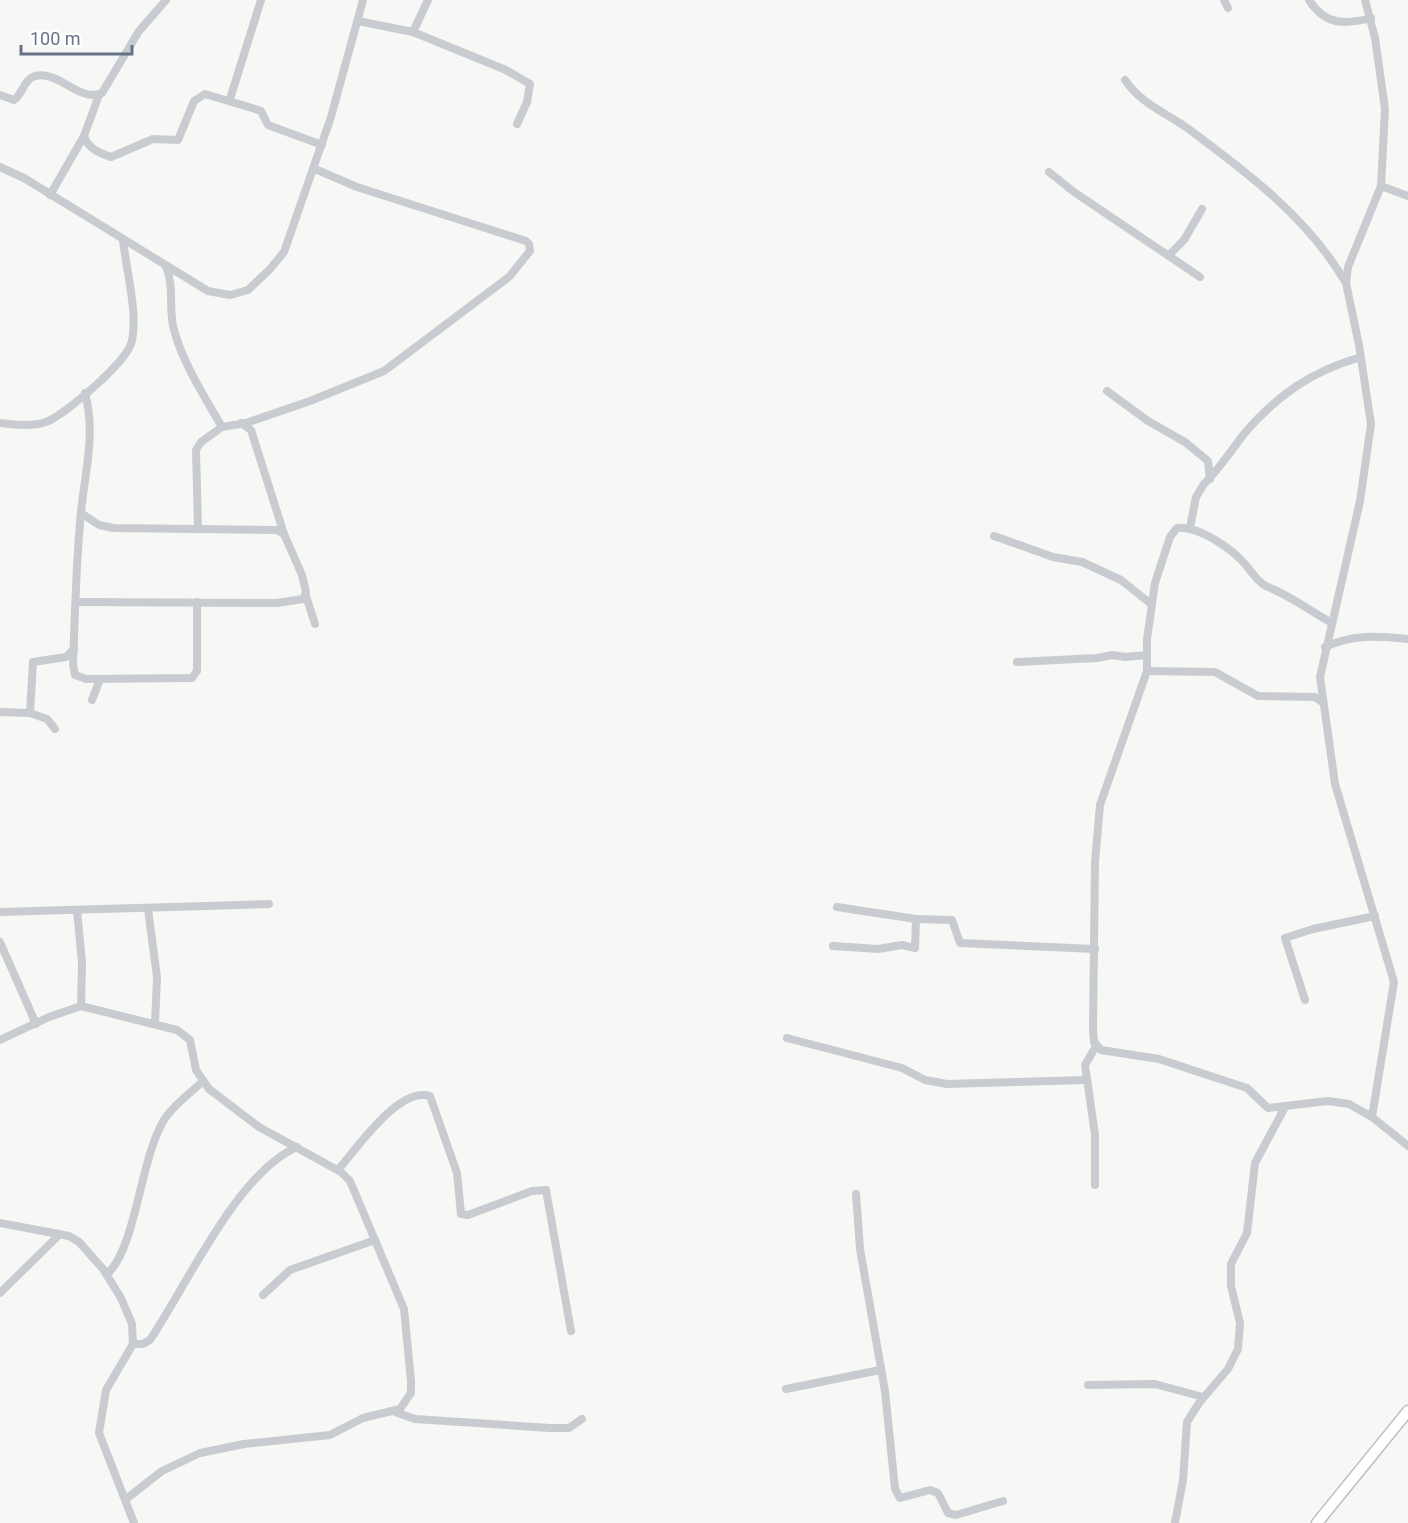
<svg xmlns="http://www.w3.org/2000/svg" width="1408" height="1523" viewBox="0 0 1408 1523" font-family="Roboto,sans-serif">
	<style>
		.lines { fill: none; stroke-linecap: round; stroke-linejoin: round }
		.major-casing { stroke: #b9bcc1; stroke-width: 13 }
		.minor { stroke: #c8cbcf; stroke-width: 8 }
		.major { stroke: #fff; stroke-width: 10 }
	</style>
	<rect width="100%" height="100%" fill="#f7f8f5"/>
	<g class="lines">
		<defs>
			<polyline id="major" points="1317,1523 1408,1411"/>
		</defs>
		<use href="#major" class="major-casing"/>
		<g class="minor">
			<polyline points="1224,0 1228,8"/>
			<path d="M1309 0C1325 25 1344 25 1371 18"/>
			<polyline points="1365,0 1375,38 1385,109 1381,186 1348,267 1346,283 1359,345 1371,424 1360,501 1320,677 1335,784 1394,982 1372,1117 1408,1146"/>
			<polyline points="358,21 413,32 506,70 530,84 527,102 517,124"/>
			<polyline points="413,32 428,0"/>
			<path d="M1125 80C1142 105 1167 113 1190 130 1249 174 1308 218 1346 283"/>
			<path d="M0 95 14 100C23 94 23 80 35 76 59 70 79 103 102 93L139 31 166 0"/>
			<path d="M99 95 84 136C88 149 100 153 111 157L153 139 178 140 194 101 205 94 255 109 261 111 268 125 322 145"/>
			<polyline points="230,99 261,0"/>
			<polyline points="0,167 24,178 208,291 230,295 248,290 270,269 284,252 331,117 363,0"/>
			<polyline points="1049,172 1074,192 1200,277"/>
			<polyline points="1381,186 1408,196"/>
			<polyline points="50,195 84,136"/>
			<polyline points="1169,255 1184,240 1202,209"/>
			<path d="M166 266C174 285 169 305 173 326 181 360 204 396 222 427"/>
			<polyline points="1107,391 1148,421 1185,442 1208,461 1210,479"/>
			<path d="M85 393C96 434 85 471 81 512 76 562 75 613 73 664L75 675 86 679 192 678 197 671V602"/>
			<path d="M0 423C14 425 32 427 46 422 66 414 127 362 132 341 138 312 126 269 123 240"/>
			<polyline points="81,513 99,525 113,528 277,530 284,534"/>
			<path d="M1190 528 1196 497 1204 484C1219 469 1231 451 1244 434 1277 395 1312 371 1361 357"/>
			<polyline points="198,529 196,450 201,442 222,427 246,423 310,401 384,371 509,277 530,251 529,244 526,241 357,187 315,169"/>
			<polyline points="994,536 1053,557 1082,562 1121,580 1151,604"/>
			<polyline points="306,596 315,624"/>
			<polyline points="76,602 277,603 303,599 306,592 302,575 284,534 251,430 241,423"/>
			<path d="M1332 623C1310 611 1291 596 1268 587 1259 584 1251 571 1245 564 1231 548 1199 526 1177 528L1170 537 1155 583 1147 639V671L1100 805 1095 862 1093 1030 1094 1042 1101 1050 1159 1059 1247 1088 1268 1108 1328 1101 1349 1104 1372 1117"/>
			<path d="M1325 647C1353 634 1378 636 1408 639"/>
			<polyline points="1017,662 1097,658 1112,655 1125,657 1147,655"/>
			<polyline points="1147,671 1215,672 1258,696 1315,697 1322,702"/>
			<polyline points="92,700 100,679"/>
			<polyline points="0,712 30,713 33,662 66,657 74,649"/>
			<polyline points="30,713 47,719 55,729"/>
			<polyline points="837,907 916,919"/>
			<polyline points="148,909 157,977 155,1024"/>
			<polyline points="77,910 82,963 81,1006"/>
			<polyline points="0,912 269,904"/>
			<polyline points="0,942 36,1024"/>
			<polyline points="833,946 878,949 902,945 915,948 916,919 952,920 960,943 1095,949"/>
			<polyline points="1305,1000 1285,938 1313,929 1375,916"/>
			<polyline points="787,1038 902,1068 925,1080 947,1084 1085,1080"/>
			<polyline points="0,1040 49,1017 81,1006 177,1030 190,1040 196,1070 209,1089 259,1127 341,1172 350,1181 404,1309 411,1381 411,1393 400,1409 363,1418 330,1435 244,1444 200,1453 162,1471 126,1499"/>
			<path d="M338 1170C357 1148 399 1086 430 1096L457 1173 461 1214 468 1215 532 1191 546 1190 571 1331"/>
			<polyline points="1095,1185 1095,1135 1085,1065 1096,1046"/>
			<polyline points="856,1194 860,1249 885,1391 895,1489 900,1498 930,1490 938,1493 948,1513 956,1515 1003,1501"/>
			<polyline points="0,1223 69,1236 79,1242 103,1269 121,1298 132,1324 133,1344 106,1390 99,1433 134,1523"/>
			<path d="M107 1274C136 1249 140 1159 164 1120 173 1105 191 1093 203 1081"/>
			<polyline points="0,1293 59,1235"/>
			<polyline points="263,1295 290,1270 375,1240"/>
			<path d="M133 1344H143L150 1340C187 1285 237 1173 297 1147"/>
			<polyline points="1088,1385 1155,1384 1203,1397"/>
			<polyline points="786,1389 880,1370"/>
			<polyline points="395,1412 415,1419 550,1428 569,1428 582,1419"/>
			<polyline points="1175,1523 1183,1480 1187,1422 1199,1403 1228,1369 1238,1349 1240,1323 1231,1286 1231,1264 1247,1233 1255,1163 1285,1107"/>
		</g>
		<use href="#major" class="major"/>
	</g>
	<path d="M21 45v9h111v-9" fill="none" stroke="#667287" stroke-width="3"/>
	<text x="30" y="45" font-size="18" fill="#667287" stroke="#ffffff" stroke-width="4.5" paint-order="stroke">100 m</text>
</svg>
